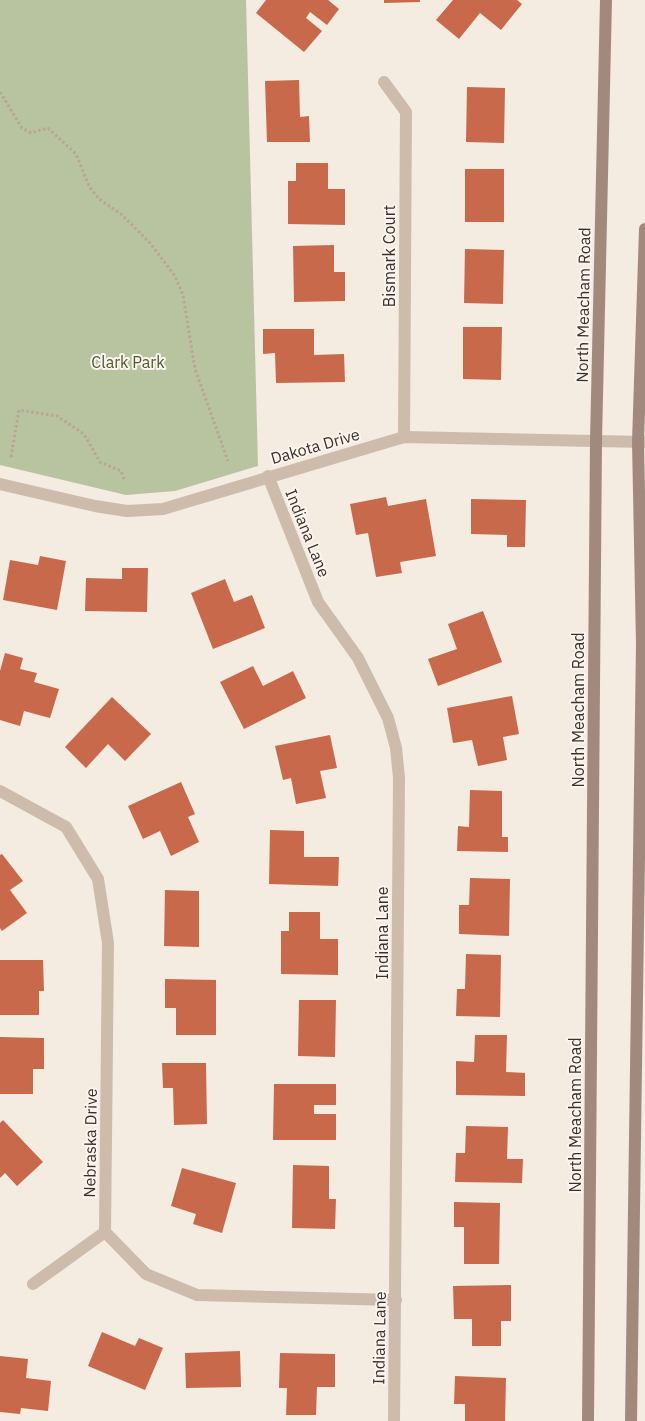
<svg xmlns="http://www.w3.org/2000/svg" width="645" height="1421" viewBox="0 0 645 1421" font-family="'IBM Plex Sans',sans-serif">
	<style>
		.green { fill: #b8c4a0 }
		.building { fill: #c8694b }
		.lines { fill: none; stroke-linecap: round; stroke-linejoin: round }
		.path { stroke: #b9a596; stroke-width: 3; stroke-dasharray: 2.5 2.5; stroke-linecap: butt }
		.minor { stroke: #cdbbac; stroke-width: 12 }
		.secondary { stroke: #a18a7d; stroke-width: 12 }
		.labels { text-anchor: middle; stroke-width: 4; stroke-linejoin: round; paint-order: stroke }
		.street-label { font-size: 16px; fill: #3b302b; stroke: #fbf5ee }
		.park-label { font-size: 16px; fill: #4a5a2e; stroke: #fbf5ee }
	</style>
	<rect width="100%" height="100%" fill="#f4ebe1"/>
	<polygon class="green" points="0,0 246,0 258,466 175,491 126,495 0,465"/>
	<g class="building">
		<polygon points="266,0 328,0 339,9 327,25 310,12 306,18 322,31 304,52 256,13"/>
		<polygon points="384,0 420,0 420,2 384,3"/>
		<polygon points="453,0 517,0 522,4 501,30 480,13 459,39 436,20"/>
		<polygon points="299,80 300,117 309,116 310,142 267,142 265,81"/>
		<polygon points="467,87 505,88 504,143 466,142"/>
		<polygon points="296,163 328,163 328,189 345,189 345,225 288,224 288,181 296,181"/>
		<rect x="465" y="169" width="39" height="53"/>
		<polygon points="334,245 334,272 345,272 345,301 294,302 293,246"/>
		<polygon points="465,249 504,250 503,304 464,303"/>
		<polygon points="463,327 502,327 501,380 463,379"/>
		<polygon points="263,329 314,329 314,355 344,354 345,382 276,383 275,353 263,354"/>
		<polygon points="386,497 388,506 426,499 436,556 400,562 402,573 376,577 368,533 356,535 350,504"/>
		<polygon points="471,499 526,500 525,547 507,547 507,535 471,534"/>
		<polygon points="40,556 66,561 57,610 3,600 10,560 38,565"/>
		<polygon points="122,568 148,568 147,612 85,611 86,578 122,579"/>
		<polygon points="225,579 234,602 252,595 265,628 213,649 191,593"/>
		<polygon points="483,611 502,662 438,686 428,659 457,649 448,624"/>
		<polygon points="5,653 23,658 20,669 37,673 34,682 59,689 50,718 24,711 20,726 0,720 0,671"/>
		<polygon points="253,666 263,686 293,671 306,698 244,729 220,682"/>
		<polygon points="512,696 519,734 503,737 507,760 478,766 472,740 453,743 447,708"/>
		<polygon points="112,697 151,734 125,761 108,744 86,768 65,747"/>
		<polygon points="330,735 337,768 320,771 326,798 296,804 291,778 283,780 275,746"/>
		<polygon points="181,782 195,814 188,817 199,842 171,856 160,831 143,839 128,806"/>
		<polygon points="470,790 502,791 502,837 508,837 508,852 457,851 458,826 469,827"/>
		<polygon points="270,830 304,831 304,857 339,857 338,886 269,884"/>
		<polygon points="2,854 23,881 10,890 27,913 2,931 0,928 0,855"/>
		<polygon points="470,878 510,879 509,936 459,934 459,905 469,905"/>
		<polygon points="165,890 199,891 199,947 164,946"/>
		<polygon points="289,912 320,912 320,939 338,939 338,975 281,974 281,931 289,931"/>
		<polygon points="466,954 501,955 500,1017 456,1016 457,989 465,989"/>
		<polygon points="0,960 43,960 44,991 39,991 39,1015 0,1015"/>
		<polygon points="165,979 216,980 216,1035 176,1035 176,1008 165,1008"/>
		<polygon points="299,1000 336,1000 335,1057 298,1056"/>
		<polygon points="475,1035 507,1035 506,1072 525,1073 525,1096 456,1095 456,1061 474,1062"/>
		<polygon points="0,1037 44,1038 44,1069 33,1069 33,1094 0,1094"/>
		<polygon points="162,1063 206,1063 207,1124 174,1125 173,1088 163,1088"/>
		<polygon points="274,1084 336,1084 336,1105 314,1105 314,1114 336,1114 336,1140 273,1140"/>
		<polygon points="3,1120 43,1162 17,1186 5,1173 0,1178 0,1123"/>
		<polygon points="466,1126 508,1127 507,1159 523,1159 522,1183 455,1182 456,1153 465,1153"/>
		<polygon points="293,1165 329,1166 329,1199 336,1199 335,1229 292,1228"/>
		<polygon points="182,1168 236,1183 222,1233 193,1224 196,1214 171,1206"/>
		<polygon points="454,1202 500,1203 499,1264 464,1264 464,1227 454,1227"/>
		<polygon points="511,1285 511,1321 501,1321 501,1346 472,1346 472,1319 454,1319 453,1286"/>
		<polygon points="102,1332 135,1346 139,1338 163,1348 145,1390 88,1366"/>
		<polygon points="240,1351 241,1387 186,1388 185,1353"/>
		<polygon points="280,1353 335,1354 335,1387 317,1387 316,1415 286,1415 287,1388 279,1388"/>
		<polygon points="0,1356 28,1359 26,1378 51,1381 48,1411 21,1408 20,1414 0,1412"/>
		<polygon points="455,1376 506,1378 505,1421 465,1421 465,1404 454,1404"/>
	</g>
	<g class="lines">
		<g class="path">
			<polyline points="0,92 22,128 31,133 48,128 76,154 89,186 99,199 121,214 150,243 175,276 183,295 195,369 228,461"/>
			<polyline points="11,457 19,410 57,416 84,434 100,462 121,471 124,479"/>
		</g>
		<g class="minor">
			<polyline points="384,82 406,112 404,437"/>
			<polyline points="268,476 318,602 358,658 388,718 396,748 399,778 394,1421"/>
			<polyline points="0,484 95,506 127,511 163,509 404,437 645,442"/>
			<polyline points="0,791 66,827 98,879 108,943 105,1232 146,1274 197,1295 396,1300"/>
			<polyline points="33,1284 105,1232"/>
		</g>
		<g class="secondary">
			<polyline points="588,1421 596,441 606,0"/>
			<polyline points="631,1421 642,644 638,442 645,229"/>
		</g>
	</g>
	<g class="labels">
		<g class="street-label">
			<text transform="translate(389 256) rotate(-90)" y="6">Bismark Court</text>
			<text transform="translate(583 305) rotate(-89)" y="6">North Meacham Road</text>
			<text transform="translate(315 446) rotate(-16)" y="6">Dakota Drive</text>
			<text transform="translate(308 533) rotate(68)" y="6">Indiana Lane</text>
			<text transform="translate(578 710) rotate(-90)" y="6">North Meacham Road</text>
			<text transform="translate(382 933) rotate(-90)" y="6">Indiana Lane</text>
			<text transform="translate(575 1115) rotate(-90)" y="6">North Meacham Road</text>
			<text transform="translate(90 1143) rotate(-89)" y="6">Nebraska Drive</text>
			<text transform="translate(379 1338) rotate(-89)" y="6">Indiana Lane</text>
		</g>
		<g class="park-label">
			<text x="128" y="368">Clark Park</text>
		</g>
	</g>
</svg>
